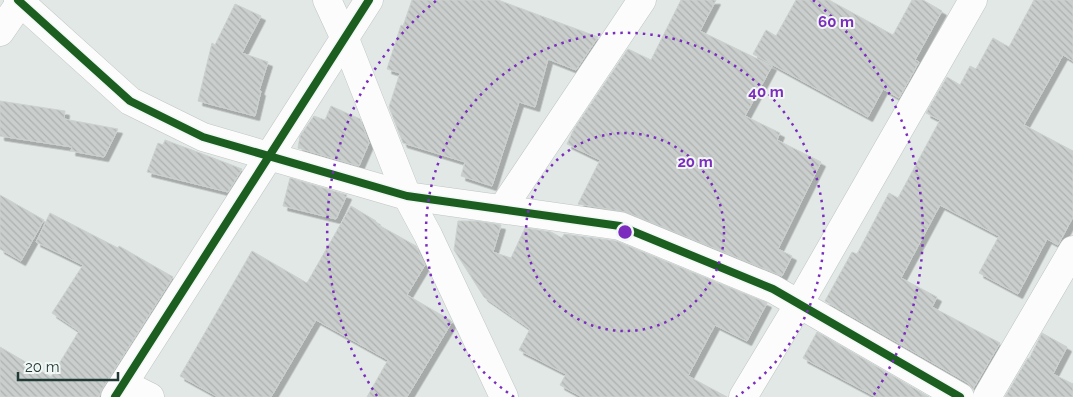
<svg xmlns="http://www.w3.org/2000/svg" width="1073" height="397" viewBox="0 0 1073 397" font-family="Raleway,sans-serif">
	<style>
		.building { fill: url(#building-back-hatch); stroke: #cbd1cf; filter: url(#shadow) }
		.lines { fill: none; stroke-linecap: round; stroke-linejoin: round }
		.minor-casing { stroke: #bfc5c3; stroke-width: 29 }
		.minor { stroke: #fbfcfb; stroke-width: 28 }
		.cycleway-casing { stroke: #f1f7f5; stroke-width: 11 }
		.cycleway { stroke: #1b5e20; stroke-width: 8 }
		.ring { fill: none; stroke: #7b2cbf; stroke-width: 2.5; stroke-dasharray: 2.5 5 }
		.centre { fill: #7b2cbf; stroke: #f1f7f5; stroke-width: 2.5 }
		.ring-label { font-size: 15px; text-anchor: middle; font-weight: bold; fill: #7b2cbf; stroke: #f1f7f5; stroke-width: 4; stroke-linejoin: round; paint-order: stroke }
	</style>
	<defs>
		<pattern id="building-back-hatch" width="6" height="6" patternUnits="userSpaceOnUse" patternTransform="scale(1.25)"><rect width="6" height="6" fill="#cacfcd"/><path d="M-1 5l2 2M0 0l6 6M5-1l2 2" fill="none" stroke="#adb2b1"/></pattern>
		<filter id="shadow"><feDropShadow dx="4.5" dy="4.5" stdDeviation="0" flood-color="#0004"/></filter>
	</defs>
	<rect width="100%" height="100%" fill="#e2e8e6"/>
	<g class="building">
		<polygon points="412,0 498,0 598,37 576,70 548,59 535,107 519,102 492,186 461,176 465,162 403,143 389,107 400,73 387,69 401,25 403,26"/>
		<polygon points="681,0 716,0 700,31 772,66 745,116 780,133 777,140 821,162 778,249 792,256 782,276 626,212 578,204 600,160 567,144 574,129 628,49 651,60"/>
		<polygon points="796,0 829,0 893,35 912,0 923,0 942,11 915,60 919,62 899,98 883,89 868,117 753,54 766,30 776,36"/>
		<polygon points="1034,0 1073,0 1073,61 1063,55 1024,125 1073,151 1073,217 1058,245 1047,239 1018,294 979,273 999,236 940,205 901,278 937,297 932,307 1000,343 973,389 968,383 825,301 852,252 857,254 889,193 898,198 940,120 926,113 947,77 960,85 970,66 976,69 993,38 1009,47"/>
		<polygon points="235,4 261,16 242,53 268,62 259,91 261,91 255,116 198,101 212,43 215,45"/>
		<polygon points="0,101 65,111 64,119 118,129 104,157 71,151 72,147 0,136"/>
		<polygon points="331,106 360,119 369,143 359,166 298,148 300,136 314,116 325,120"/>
		<polygon points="165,140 200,153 242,169 228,192 147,172 158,143 163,145"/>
		<polygon points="290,178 347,195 336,219 283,206"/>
		<polygon points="0,195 44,220 21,261 0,249"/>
		<polygon points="351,206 376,221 375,223 416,246 425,265 407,295 450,320 452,322 407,397 367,397 388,360 316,320 271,397 218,397 180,376 252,251 307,283"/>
		<polygon points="50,213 118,248 119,246 173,277 102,389 99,397 0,397 0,347 51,377 79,331 52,313 83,265 36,242"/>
		<polygon points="458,221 476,221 501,225 493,252 511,258 525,228 551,232 562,238 564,234 616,241 767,303 747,341 715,325 688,376 727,397 582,397 560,385 566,374 519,350 530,329 484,297 454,250"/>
		<polygon points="817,332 929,397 876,397 803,358"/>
		<polygon points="1042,333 1067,347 1053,374 1073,384 1073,397 1005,397 1028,358 1029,359"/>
	</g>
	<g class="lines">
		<defs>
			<g id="minor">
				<polyline points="18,0 130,101 203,137 407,196 620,226 773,289 960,397"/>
				<polyline points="327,0 345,39 407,196 428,235 504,397"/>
				<polyline points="0,32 22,0"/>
				<polyline points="502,209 642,0"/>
				<polyline points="124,384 150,397"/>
				<polyline points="115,397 369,0"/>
				<polyline points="743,397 799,304 973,0"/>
				<polyline points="987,397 1073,250"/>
			</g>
		</defs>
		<use href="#minor" class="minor-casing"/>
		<use href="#minor" class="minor"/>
		<defs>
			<g id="cycleway">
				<polyline points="18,0 130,101 203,137 407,196 620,226 773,289 960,397"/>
				<polyline points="115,397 369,0"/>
			</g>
		</defs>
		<use href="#cycleway" class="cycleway-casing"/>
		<use href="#cycleway" class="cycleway"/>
	</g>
	<g class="ring">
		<circle cx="625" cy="232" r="99"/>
		<path d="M514 397A199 199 0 1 1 736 397"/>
		<path d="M377 396A298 298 0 0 1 437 0M813 0A298 298 0 0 1 873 396"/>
	</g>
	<circle cx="625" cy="232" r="8" class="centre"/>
	<g class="ring-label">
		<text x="836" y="27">60 m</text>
		<text x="766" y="97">40 m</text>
		<text x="695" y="167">20 m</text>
	</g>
	<path d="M18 372v8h100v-8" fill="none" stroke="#223a36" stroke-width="2.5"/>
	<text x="25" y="372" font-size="15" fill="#223a36" stroke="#f1f7f5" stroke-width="4" paint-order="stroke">20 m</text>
</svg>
